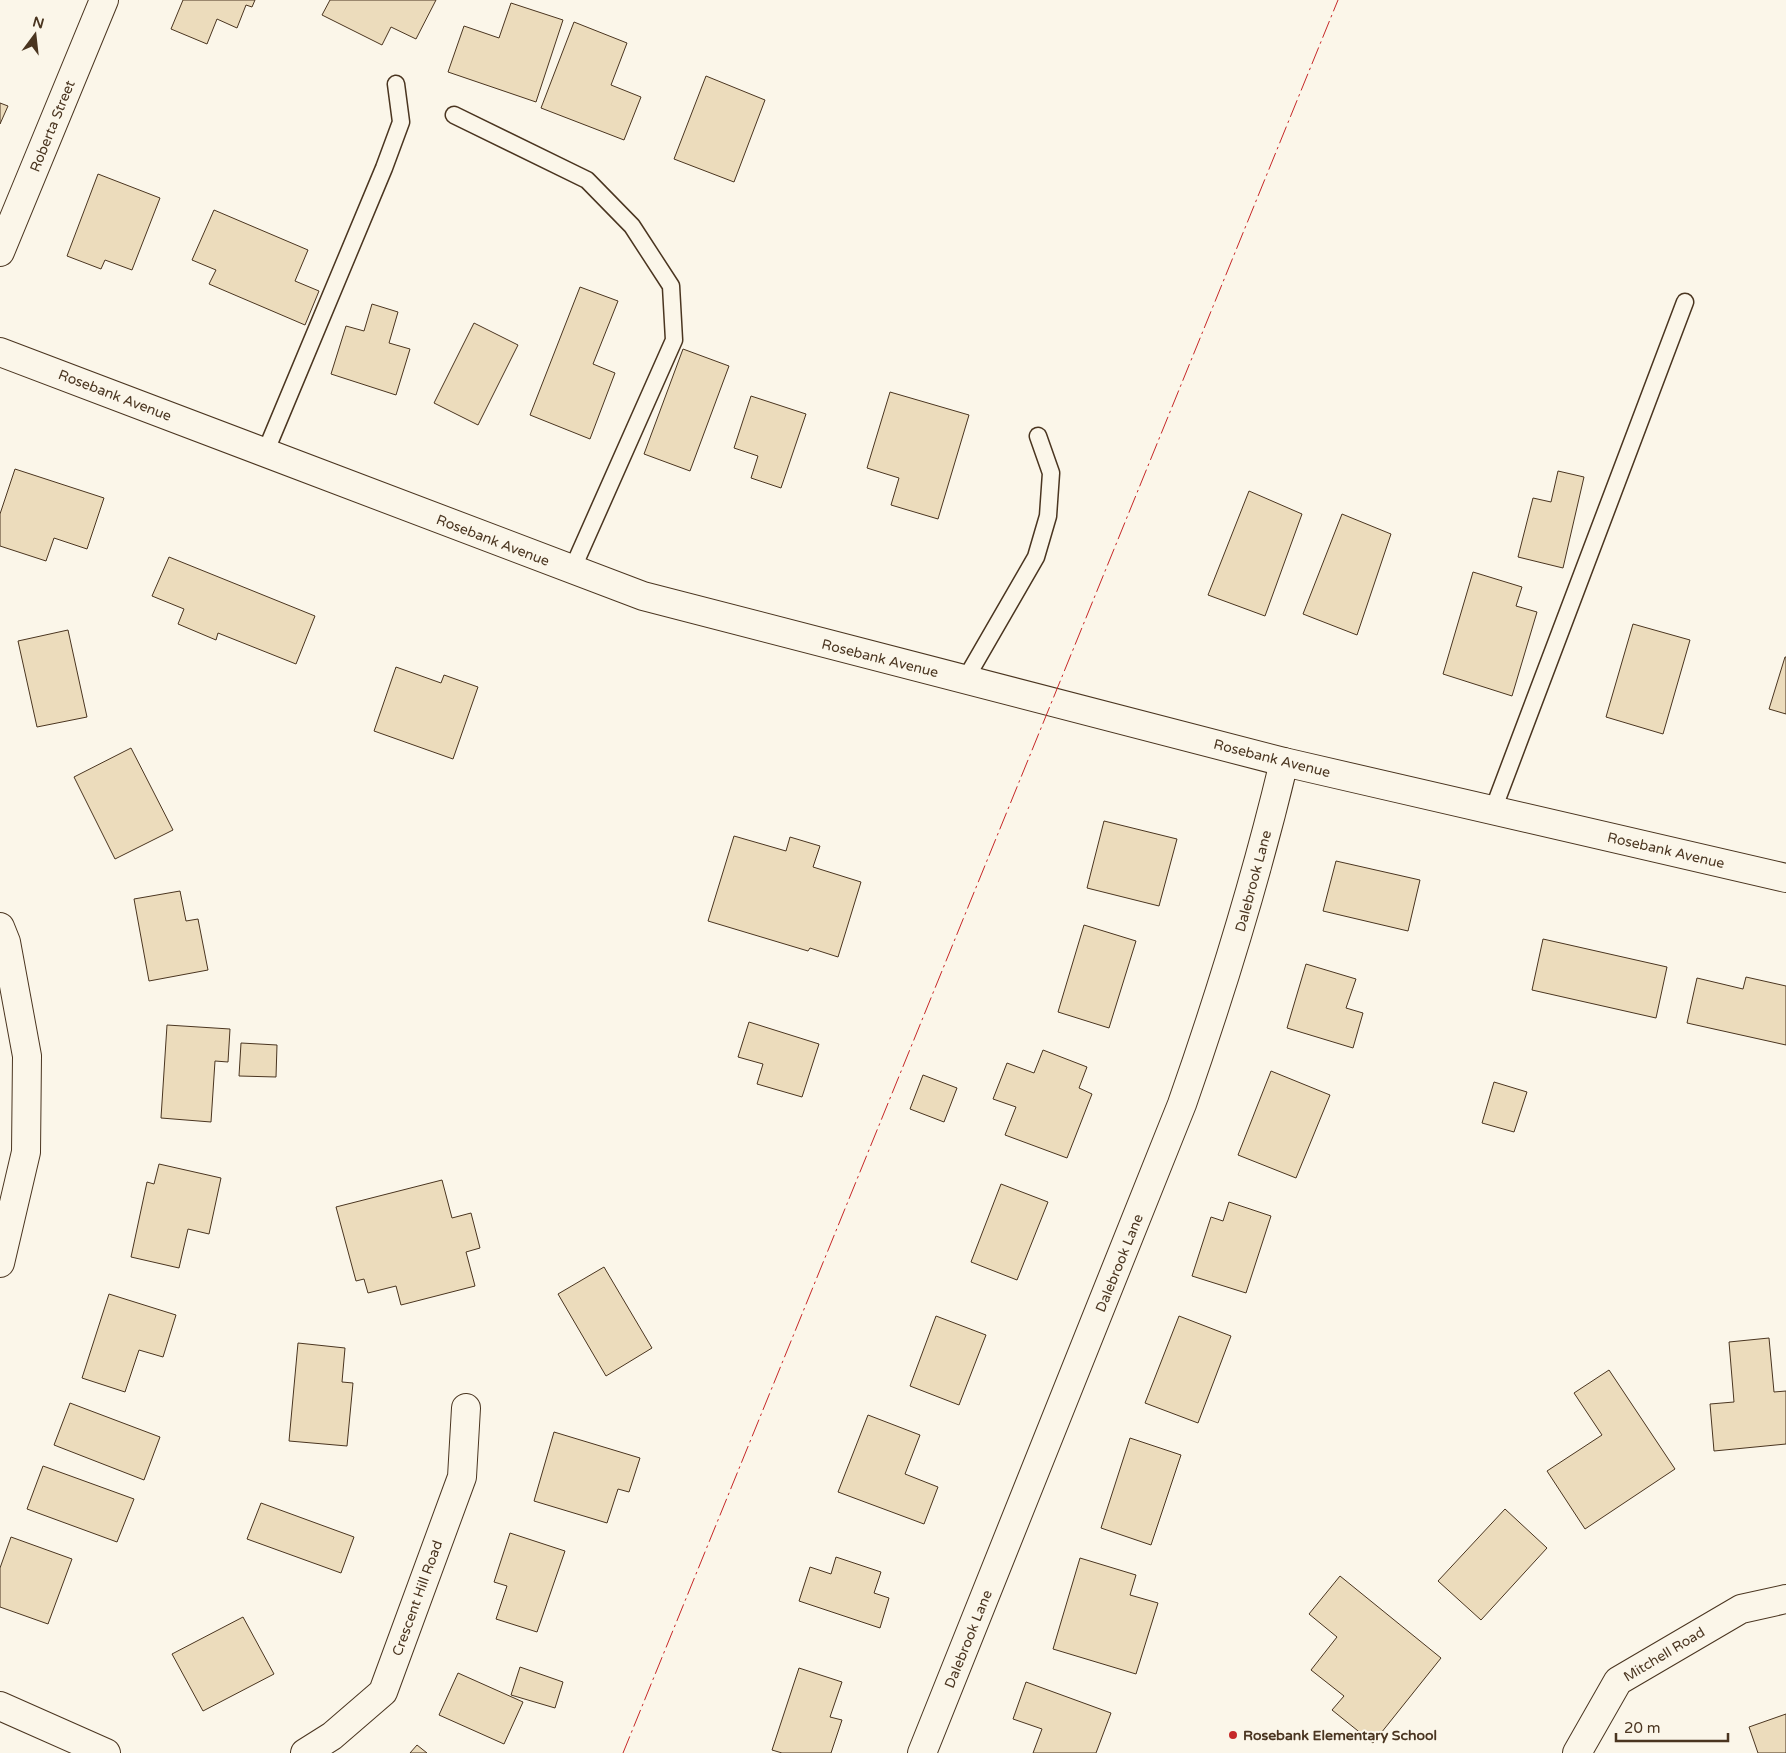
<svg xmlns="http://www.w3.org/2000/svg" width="1786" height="1753" viewBox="0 0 1786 1753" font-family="'Varela Round',sans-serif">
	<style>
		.building { fill: #ecdcbc; stroke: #4a3520 }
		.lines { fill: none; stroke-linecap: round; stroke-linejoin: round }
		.service-casing { stroke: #4a3520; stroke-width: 19 }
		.minor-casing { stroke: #4a3520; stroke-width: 30 }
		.tertiary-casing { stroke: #4a3520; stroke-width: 30 }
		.service { stroke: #fbf6e9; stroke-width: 16 }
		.minor { stroke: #fbf6e9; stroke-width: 28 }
		.tertiary { stroke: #fbf6e9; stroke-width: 28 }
		.power { stroke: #c62828; stroke-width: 1; stroke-dasharray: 18 4 2.5 4; stroke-linecap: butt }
		.poi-dot { fill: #c62828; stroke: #fbf6e9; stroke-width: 2 }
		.labels { text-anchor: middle; stroke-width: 4; stroke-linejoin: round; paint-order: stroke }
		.street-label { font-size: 14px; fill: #4a3520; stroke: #fbf6e9 }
		.poi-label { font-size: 14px; font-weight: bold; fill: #4a3520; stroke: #fbf6e9; text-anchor: start }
	</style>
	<rect width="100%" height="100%" fill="#fbf6e9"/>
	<g class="building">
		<polygon points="183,0 255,0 252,7 246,5 237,28 217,19 207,44 171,29"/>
		<polygon points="330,0 436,0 416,39 391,27 382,45 322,15"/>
		<polygon points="511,3 563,20 536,102 448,72 464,26 499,38"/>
		<polygon points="574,22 627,43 611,85 641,97 624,140 541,108"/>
		<polygon points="706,76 765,100 734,182 674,159"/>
		<polygon points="0,103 8,106 0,124"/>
		<polygon points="98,174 160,198 132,270 105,260 101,269 67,256"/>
		<polygon points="214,210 308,250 295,281 319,291 305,325 209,284 216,270 192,260"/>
		<polygon points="580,287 618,301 593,364 615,373 590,439 530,415"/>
		<polygon points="372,304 398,312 389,343 410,349 396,395 331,374 346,326 364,331"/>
		<polygon points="474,323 518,345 478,425 434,403"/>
		<polygon points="683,349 729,366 690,471 644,454"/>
		<polygon points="890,392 969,415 938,519 891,505 899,478 867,468"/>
		<polygon points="751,396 806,414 781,488 751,478 758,456 734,448"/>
		<polygon points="15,469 104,498 87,549 54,538 46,561 0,546 0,514"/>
		<polygon points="1558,471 1584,477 1563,568 1518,557 1533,498 1551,502"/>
		<polygon points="1249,491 1302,514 1265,616 1208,595"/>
		<polygon points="1342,514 1391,534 1357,635 1303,614"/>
		<polygon points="169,557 315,616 296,664 218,633 216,640 178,624 184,609 152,596"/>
		<polygon points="1473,572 1522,587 1516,606 1537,612 1512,696 1443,674"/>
		<polygon points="1633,624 1690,640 1663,734 1606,717"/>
		<polygon points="68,630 87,717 37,727 18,641"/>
		<polygon points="1785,657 1786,657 1786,714 1769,709"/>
		<polygon points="396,667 441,683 444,675 478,687 453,759 374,731"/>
		<polygon points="131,748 173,830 115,859 74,777"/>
		<polygon points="1104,821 1177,839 1159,906 1087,888"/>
		<polygon points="734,836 786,851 790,837 820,846 813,867 861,882 838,957 810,948 808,951 708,921"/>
		<polygon points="1336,861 1420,880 1408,931 1323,911"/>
		<polygon points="180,891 186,921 198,919 208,970 149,981 134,899"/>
		<polygon points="1084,925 1136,941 1109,1028 1058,1012"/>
		<polygon points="1543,939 1667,967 1656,1018 1532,990"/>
		<polygon points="1306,964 1356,979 1346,1008 1363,1013 1353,1048 1287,1028"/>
		<polygon points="1746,977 1786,986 1786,1045 1687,1023 1697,978 1743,989"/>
		<polygon points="749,1022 819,1044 802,1097 757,1084 763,1064 738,1057"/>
		<polygon points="167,1025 230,1029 228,1062 215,1061 211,1122 161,1118"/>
		<polygon points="241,1043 277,1045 276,1077 239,1076"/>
		<polygon points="1043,1050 1087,1067 1079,1088 1092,1094 1067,1158 1005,1135 1016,1107 993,1099 1007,1063 1034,1073"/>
		<polygon points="1271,1071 1330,1095 1296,1178 1238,1155"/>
		<polygon points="923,1075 957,1088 944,1122 910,1109"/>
		<polygon points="1494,1082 1527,1092 1514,1132 1482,1123"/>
		<polygon points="159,1164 221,1178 209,1234 188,1229 179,1268 131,1257 147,1182 154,1184"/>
		<polygon points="442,1180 452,1218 471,1213 480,1248 466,1252 475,1286 401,1305 396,1286 368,1293 364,1279 356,1281 336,1207"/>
		<polygon points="1001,1184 1048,1202 1017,1280 971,1262"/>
		<polygon points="1229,1202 1271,1216 1246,1293 1192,1276 1211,1217 1223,1221"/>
		<polygon points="604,1267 652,1348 606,1376 558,1294"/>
		<polygon points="109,1294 176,1315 163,1357 139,1350 125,1392 82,1378"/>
		<polygon points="936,1316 986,1335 959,1405 910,1386"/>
		<polygon points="1179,1316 1231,1336 1198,1423 1145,1403"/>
		<polygon points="1769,1338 1774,1392 1786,1391 1786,1444 1714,1451 1710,1404 1734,1402 1729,1342"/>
		<polygon points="298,1343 345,1348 342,1382 353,1383 347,1446 289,1441"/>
		<polygon points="1609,1370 1675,1469 1585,1529 1547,1471 1602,1435 1574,1393"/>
		<polygon points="70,1403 160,1437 144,1480 54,1445"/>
		<polygon points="868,1415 920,1435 905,1474 938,1487 924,1524 838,1492"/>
		<polygon points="554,1432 640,1458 629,1492 618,1489 607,1523 534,1501"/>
		<polygon points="1130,1438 1181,1455 1151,1545 1101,1528"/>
		<polygon points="43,1466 134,1499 117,1542 27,1509"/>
		<polygon points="261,1503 354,1537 341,1573 247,1539"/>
		<polygon points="1505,1509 1547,1548 1481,1620 1438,1581"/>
		<polygon points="510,1533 565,1551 537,1632 496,1619 507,1586 494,1582"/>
		<polygon points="11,1537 72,1559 48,1624 0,1607 0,1568"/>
		<polygon points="836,1557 881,1572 874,1593 889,1598 880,1628 799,1601 810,1567 831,1574"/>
		<polygon points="1080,1558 1136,1575 1130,1595 1158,1603 1136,1674 1053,1649"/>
		<polygon points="1340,1576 1441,1658 1373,1743 1332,1710 1344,1696 1311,1670 1337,1637 1309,1614"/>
		<polygon points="243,1617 274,1674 203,1711 172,1654"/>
		<polygon points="520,1667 563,1682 555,1708 511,1695"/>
		<polygon points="799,1668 842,1682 830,1717 842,1720 831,1753 782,1753 772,1750"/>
		<polygon points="458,1673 523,1702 504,1744 439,1715"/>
		<polygon points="1026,1682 1111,1713 1096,1753 1033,1753 1042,1729 1013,1719"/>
		<polygon points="1786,1714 1786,1753 1758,1753 1749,1727"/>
		<polygon points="417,1745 427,1753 410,1753"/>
	</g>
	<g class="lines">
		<defs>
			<g id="service">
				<polyline points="454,115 587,180 632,226 671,286 674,340 572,570"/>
				<polyline points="265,453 384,168 401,122 396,84"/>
				<polyline points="965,680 1036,557 1048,516 1051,473 1038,436"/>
				<polyline points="1493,810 1685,302"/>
			</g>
			<g id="minor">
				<polyline points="0,252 104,0"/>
				<polyline points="0,927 6,942 27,1056 26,1152 0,1263"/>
				<polyline points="0,1706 106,1753"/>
				<polyline points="305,1753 332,1736 383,1692 462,1477 466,1408"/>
				<path d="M922 1753 1182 1104C1222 990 1256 879 1284 762"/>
				<polyline points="1577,1753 1618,1681 1741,1609 1786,1599"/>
			</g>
			<polyline id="tertiary" points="0,352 643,596 1284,762 1786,878"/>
		</defs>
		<use href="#service" class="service-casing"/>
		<use href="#minor" class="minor-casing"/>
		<use href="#tertiary" class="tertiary-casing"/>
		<use href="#service" class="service"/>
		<use href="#minor" class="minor"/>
		<use href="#tertiary" class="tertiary"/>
		<polyline class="power" points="623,1753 1338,0"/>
	</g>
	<circle class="poi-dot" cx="1233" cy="1735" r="5"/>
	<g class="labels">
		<g class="street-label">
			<text transform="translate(52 126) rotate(-68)" y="5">Roberta Street</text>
			<text transform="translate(115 395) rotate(21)" y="5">Rosebank Avenue</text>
			<text transform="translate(493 540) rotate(21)" y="5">Rosebank Avenue</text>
			<text transform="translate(880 658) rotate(14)" y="5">Rosebank Avenue</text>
			<text transform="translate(1272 758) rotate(14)" y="5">Rosebank Avenue</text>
			<text transform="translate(1666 850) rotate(13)" y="5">Rosebank Avenue</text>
			<text transform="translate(1253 881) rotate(-75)" y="5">Dalebrook Lane</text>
			<text transform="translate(1119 1263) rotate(-68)" y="5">Dalebrook Lane</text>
			<text transform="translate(417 1598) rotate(-70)" y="5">Crescent Hill Road</text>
			<text transform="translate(968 1639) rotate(-68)" y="5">Dalebrook Lane</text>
			<text transform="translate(1664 1654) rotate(-31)" y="5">Mitchell Road</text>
		</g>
		<g class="poi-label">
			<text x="1243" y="1740">Rosebank Elementary School</text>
		</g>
	</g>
	<g transform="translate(35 35) rotate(15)" stroke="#fbf6e9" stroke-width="4" paint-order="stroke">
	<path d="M0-4L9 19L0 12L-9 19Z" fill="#4a3520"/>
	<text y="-8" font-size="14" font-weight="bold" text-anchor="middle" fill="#4a3520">N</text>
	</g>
	<path d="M1616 1733v8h112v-8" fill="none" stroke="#4a3520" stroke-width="2.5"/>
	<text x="1624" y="1733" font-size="15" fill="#4a3520" stroke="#fbf6e9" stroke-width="4" paint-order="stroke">20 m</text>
</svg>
